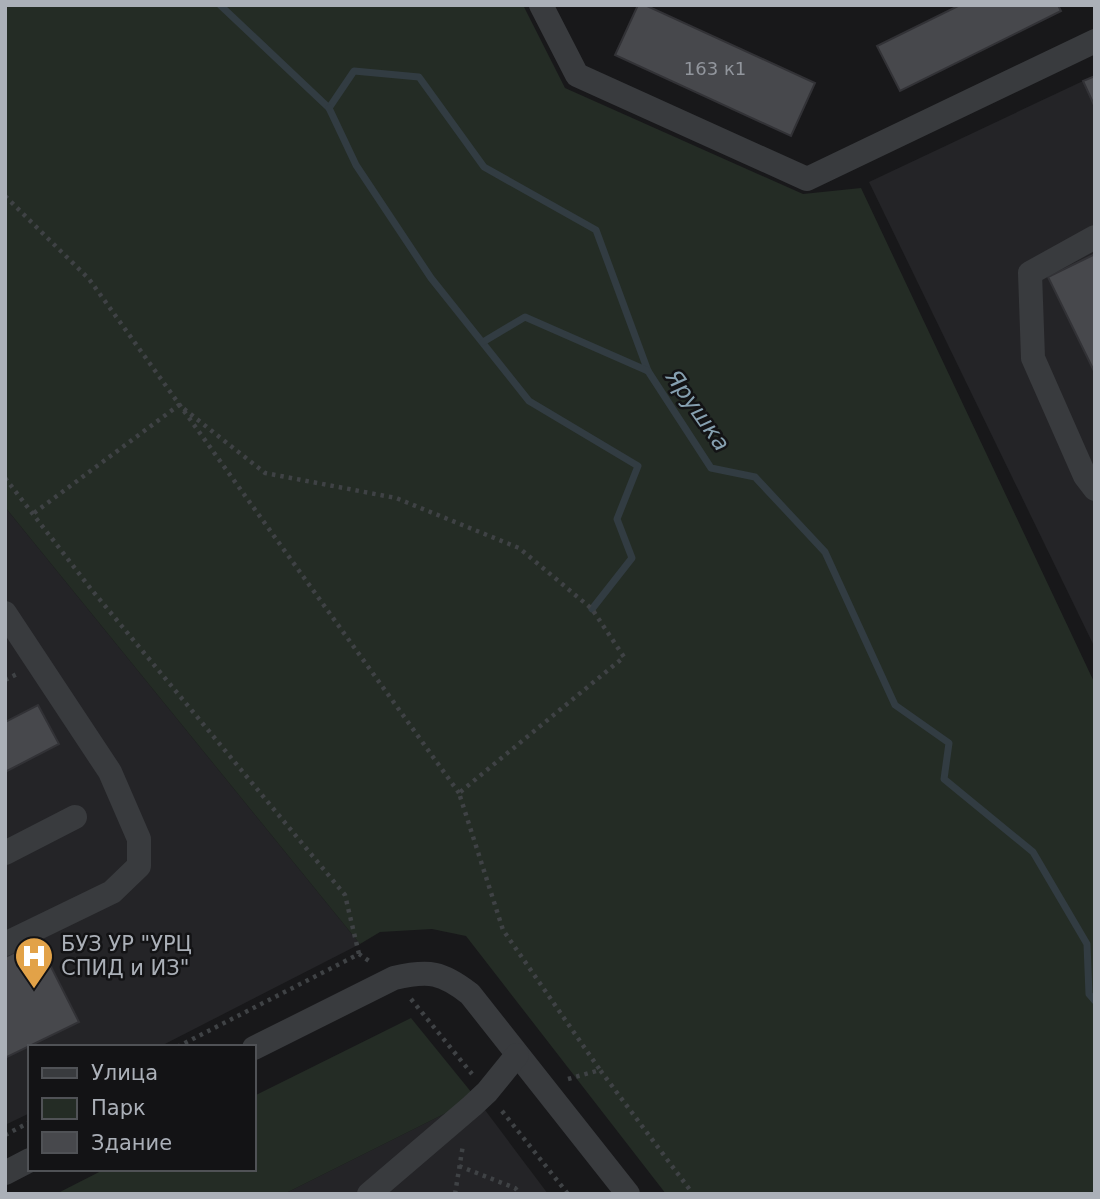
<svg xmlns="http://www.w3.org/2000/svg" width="1100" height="1199" viewBox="0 0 1100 1199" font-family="'DejaVu Sans',sans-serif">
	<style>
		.built { fill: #242427 }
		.green { fill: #242c25 }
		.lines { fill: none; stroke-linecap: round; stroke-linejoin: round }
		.stream { stroke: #323c42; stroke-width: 7 }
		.building { fill: #47484c; stroke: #323236; stroke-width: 2 }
		.path { stroke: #3f4245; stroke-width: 4.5; stroke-dasharray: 3.5 5; stroke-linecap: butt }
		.minor { stroke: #393b3e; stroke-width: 24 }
		.labels { text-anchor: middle; stroke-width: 5; stroke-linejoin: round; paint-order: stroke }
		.number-label { font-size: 18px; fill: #92969d }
		.poi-label { font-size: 21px; fill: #abb0b8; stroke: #131315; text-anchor: start }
		.water-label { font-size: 23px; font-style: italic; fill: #86a0b0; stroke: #131315 }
	</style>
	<rect width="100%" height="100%" fill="#18181a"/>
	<g class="built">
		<polygon points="1083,81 1095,107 1095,648 869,182"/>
		<polygon points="5,507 360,944 159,1047 30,1047 30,1113 5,1125"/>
		<polygon points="476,1098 548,1194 284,1194"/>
	</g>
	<g class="green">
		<polygon points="5,5 523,5 565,88 803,194 861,188 1095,684 1095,1194 666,1194 466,936 432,929 380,932 360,944 5,507"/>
		<polygon points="411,1018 476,1098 284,1194 56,1194 105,1169 254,1169 254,1096"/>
	</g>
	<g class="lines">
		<g class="stream">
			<polyline points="220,5 329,108 354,71 419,77 484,167 596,230 648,371 711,468 755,477 825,552 895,705 949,743 944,779 1033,852 1087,944 1089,994 1095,1001"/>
			<polyline points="329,108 356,165 431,278 529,401 638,466 617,519 632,558 592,609"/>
			<polyline points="483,342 525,317 648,371"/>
		</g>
	</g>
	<g class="building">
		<polygon points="638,5 645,5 815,83 791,136 615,55"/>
		<polygon points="960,5 1058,5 1061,11 900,91 877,46"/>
		<polygon points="1095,76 1095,107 1083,81"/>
		<polygon points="1095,254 1095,373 1048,277"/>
		<polygon points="38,705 59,744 5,772 5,722"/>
		<polygon points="38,941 79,1022 5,1058 5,957"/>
	</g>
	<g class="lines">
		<g class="path">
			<polyline points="5,196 89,279 459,793"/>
			<polyline points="5,478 91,589 345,895 359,954"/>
			<polyline points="34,513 179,405 265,473 396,498 519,548 592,609 624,657 459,793 503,930 600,1070"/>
			<polyline points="5,680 17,674"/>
			<polyline points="411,999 472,1074"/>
			<polyline points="177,1047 359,954 372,963"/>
			<polyline points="568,1079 600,1070 693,1194"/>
			<polyline points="502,1111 568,1194"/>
			<polyline points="5,1135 30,1122"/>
			<polyline points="459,1166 515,1188 520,1194"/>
			<polyline points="455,1194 463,1145"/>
		</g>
		<g class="minor">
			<polyline points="541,5 577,75 807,179 1095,41"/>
			<polyline points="1095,237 1030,273 1033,358 1085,476 1095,489"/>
			<polyline points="5,613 110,772 139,839 139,866 112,892 5,944"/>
			<polyline points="5,853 75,817"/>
			<path d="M254 1048 394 978C429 970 442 972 470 994L628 1194"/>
			<polyline points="5,1173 30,1160"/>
			<polyline points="369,1194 472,1106 487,1092 517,1055"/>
		</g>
	</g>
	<defs>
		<symbol id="hospital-pin" viewBox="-11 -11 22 30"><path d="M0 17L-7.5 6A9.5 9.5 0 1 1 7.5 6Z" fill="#e2a248" stroke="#131315"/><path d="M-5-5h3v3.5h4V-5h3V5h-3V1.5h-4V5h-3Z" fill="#fff"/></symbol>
	</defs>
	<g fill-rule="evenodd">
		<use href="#hospital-pin" x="12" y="934" width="44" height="60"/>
	</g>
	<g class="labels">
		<g class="number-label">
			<text x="715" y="75">163 к1</text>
		</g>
		<g class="poi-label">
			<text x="61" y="951">БУЗ УР "УРЦ<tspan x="61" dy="24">СПИД и ИЗ"</tspan></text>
		</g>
		<g class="water-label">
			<text transform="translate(698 410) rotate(55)" y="8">Ярушка</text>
		</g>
	</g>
	<rect width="1100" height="1199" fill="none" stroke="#abb0b8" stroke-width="14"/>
	<rect x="28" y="1045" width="228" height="126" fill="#131315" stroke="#505256" stroke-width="2"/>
	<rect x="42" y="1068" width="35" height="10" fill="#393b3e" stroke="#505256" stroke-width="2"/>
	<text x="91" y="1080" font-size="21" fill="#abb0b8">Улица</text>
	<rect x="42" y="1098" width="35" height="21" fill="#242c25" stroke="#505256" stroke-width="2"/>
	<text x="91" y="1115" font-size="21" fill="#abb0b8">Парк</text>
	<rect x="42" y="1132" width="35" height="21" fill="#47484c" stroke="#505256" stroke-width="2"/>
	<text x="91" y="1150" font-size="21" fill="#abb0b8">Здание</text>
</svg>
